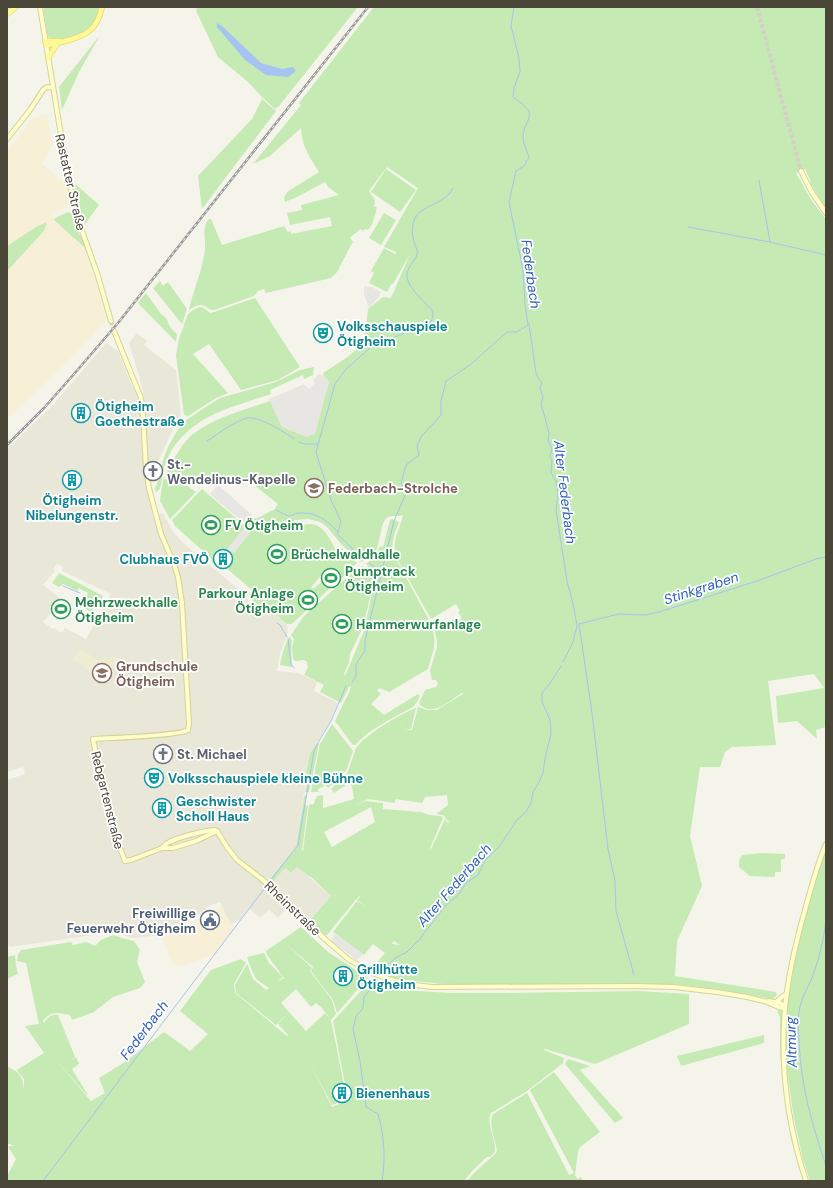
<svg xmlns="http://www.w3.org/2000/svg" width="833" height="1188" viewBox="0 0 833 1188" font-family="'DM Sans',sans-serif">
	<style>
		.residential { fill: #e9e7d8; fill-rule: evenodd }
		.commercial { fill: #f7f0d6 }
		.education { fill: #eeedd4 }
		.green { fill: #c5eab3; fill-rule: evenodd }
		.parking { fill: #e7e6e2 }
		.water { fill: #a7c3f2 }
		.lines { fill: none; stroke-linecap: round; stroke-linejoin: round }
		.stream { stroke: #a7c3f2; stroke-width: 1 }
		.secondary-tunnel { stroke: #d3d1c6; stroke-width: 4; stroke-dasharray: 4 2; stroke-linecap: butt }
		.secondary-casing { stroke: #d5d39a; stroke-width: 6 }
		.primary-casing { stroke: #e6db68; stroke-width: 6 }
		.secondary { stroke: #fffeca; stroke-width: 4 }
		.primary { stroke: #fff899; stroke-width: 4.5 }
		.rail-casing { stroke: #999; stroke-width: 2.5 }
		.rail { stroke: #fff; stroke-width: 1; stroke-dasharray: 3; stroke-linecap: butt }
		.labels { text-anchor: middle; stroke-width: 3.5; stroke-linejoin: round; paint-order: stroke }
		.street-label { font-size: 13px; fill: #4a4638; stroke: #fff }
		.culture-label { font-size: 13px; font-weight: bold; fill: #0d838f; stroke: #fff; text-anchor: start }
		.worship-label { font-size: 13px; font-weight: bold; fill: #5b616d; stroke: #fff; text-anchor: start }
		.education-label { font-size: 13px; font-weight: bold; fill: #785e54; stroke: #fff; text-anchor: start }
		.leisure-label { font-size: 13px; font-weight: bold; fill: #27864d; stroke: #fff; text-anchor: start }
		.service-label { font-size: 13px; font-weight: bold; fill: #4e5e75; stroke: #fff; text-anchor: end }
		.water-label { font-size: 14px; font-style: italic; fill: #2e60b8; stroke: #fff }
	</style>
	<rect width="100%" height="100%" fill="#f5f4ea"/>
	<path class="residential" d="M137 333 147 341 144 345 176 370 181 415 179 422 174 427 155 468 144 469 146 484 153 515 163 513 174 533 183 543 242 592 247 598 250 606 267 607 287 624 288 633 280 654 277 671 298 673 317 682 314 691 338 703 330 722 310 753 304 777 307 778 303 797 296 848 263 886 267 889 285 868 291 874 297 867 331 896 309 920 291 904 278 918 269 910 260 918 249 908 241 919 230 925 220 902 211 905 189 921 161 935 133 938 114 932 10 947 7 944V780L25 774 23 767 7 772V449L53 405 106 343 118 351 132 386 135 389 139 398 144 397 140 379 129 343ZM57 564 63 567 62 571 111 594 86 639 65 628 61 633 54 628 53 629 43 622 50 614 60 598 43 585 55 571 53 569ZM79 649 96 659 97 662 101 660H109L107 681Z"/>
	<g class="commercial">
		<polygon points="47,114 51,139 53,143 42,164 66,185 70,203 63,209 51,214 54,220 84,248 94,274 107,319 73,356 7,419 7,151 34,117"/>
		<polygon points="222,906 233,929 213,955 183,965 182,964 176,966 172,962 162,939 188,926 209,912"/>
	</g>
	<polygon class="education" points="79,649 96,659 98,662 101,660 103,657 109,660 110,656 122,659 121,664 114,664 107,681 73,660"/>
	<g class="green">
		<path d="M43 7H100C95 26 82 37 62 39 57 39 52 40 48 37Z"/>
		<polygon points="196,7 358,7 279,106 275,109 262,97 248,82 218,57 197,13"/>
		<path d="M374 7H826V208L810 183 811 182 805 169 796 173 812 201 826 219V727L816 730 817 739 797 721 778 723 776 696 824 688 814 674 768 681 776 745 733 747V746L725 752 720 767H700L690 836 702 886 677 941 675 976 776 992 777 995 773 999 717 989 674 984H443L395 979 372 969 392 944 400 945 394 941 385 953 373 944 364 955 333 932 357 901 366 907 357 900 360 897 359 896 331 930 327 935H325L309 921 331 896 311 877H310L297 867 291 873 285 868 271 884 268 881 296 848 304 796 307 795 305 805 308 806 302 850 303 851 309 805 314 804 315 799H316L317 796 323 795V808L354 799 352 786 349 783 334 793 331 789 347 774 356 748 363 740 379 728 397 717 404 729 412 730 418 707 427 710H437L463 694 462 693C450 700 434 717 420 705L419 703 425 690 436 687 438 684 436 680H432L430 671 437 647V641L433 623 450 621 454 619 457 622 462 618 458 612 460 611 456 604 431 619 396 557C391 542 400 529 403 515 398 517 392 515 388 517 378 523 382 548 372 557 368 559 364 560 360 562L341 544 327 527 320 522 308 519 295 520 289 524 291 526 295 524 298 527C320 517 327 534 336 550L342 549 357 563 333 587 322 576 328 568 311 587 313 589 324 580 331 587 292 624H287L267 607H257L255 605 249 594 252 590 224 566 221 569 211 561 212 559 175 526 172 520 202 489 245 526H248V522L252 519 258 518 273 510H274L278 504 249 481 238 476 216 485 206 481 170 477 167 472C174 459 182 443 193 434 215 417 244 410 270 401L282 427 314 433 329 382 324 376 323 373C335 365 353 355 361 344 366 338 367 317 368 309L383 297 391 298 410 254 393 284 392 283 387 292 369 283 374 273 371 271 384 248 395 254 399 248 396 252 384 247 418 188 387 167 369 191 375 200 374 206 377 208 372 224 368 230 365 229 363 231 360 229C357 233 354 233 350 238L353 242 351 245 337 272 331 278 266 293 264 289 258 291 254 296 214 310C209 310 209 308 205 306 199 303 194 307 189 310 193 290 203 270 205 249 206 239 201 227 209 219H211L222 245 284 226 288 232 291 231V234L332 226 330 217 290 225 287 213 302 210 301 205 339 195 328 187 325 182 297 197 285 202 284 198 287 192 319 172C309 156 302 147 301 128L270 156 253 164 301 105 299 103ZM447 795 448 805 436 814 443 815 449 822 448 823 445 819 431 849 430 848 443 818 441 816 429 815 421 812 383 809V803L366 801 356 805 368 799 394 803 396 799 422 803 425 797ZM371 807 375 822 332 847 326 836 322 838 326 836 324 832Z"/>
		<polygon points="100,35 79,72 62,110 59,87"/>
		<polygon points="262,99 276,111 202,209 198,176 252,119"/>
		<polygon points="386,169 416,190 400,212 371,192"/>
		<polygon points="73,182 99,205 85,224 79,208"/>
		<polygon points="68,212 74,214 79,234 83,239 90,258 89,258 84,247 54,220 55,218"/>
		<polygon points="384,213 396,220 381,245 369,238"/>
		<polygon points="45,223 47,224 43,232 7,271 7,246 36,227"/>
		<polygon points="160,281 163,286 168,282 187,309 182,324 153,288"/>
		<polygon points="146,293 161,314 166,318 170,327 177,334 176,342 138,303"/>
		<polygon points="255,298 300,367 278,380 241,390 209,344 193,354 228,393 216,398 188,416 184,415 176,355 179,339 185,322 188,314 193,310 200,307 204,308 210,313 214,312"/>
		<path d="M314 367 313 375 304 379 303 375 270 390 271 394C239 405 204 412 181 438 171 448 164 463 162 476 161 482 162 489 156 492L155 488 157 484 164 457 170 443 182 423 204 408 220 398 276 382 300 370Z"/>
		<polygon points="163,479 181,482 196,492 170,519 160,501"/>
		<path d="M392 519 399 522C395 533 390 543 394 555L430 622C438 645 434 647 428 669L389 692 379 688 377 691 381 694 371 704 384 715 418 694 420 696 417 702 413 707 387 721 368 733 355 745H353L335 721 344 702 349 693 351 686 349 687 341 703 320 692 324 685 304 675 308 667 307 662 304 660 295 661 293 659 292 649 294 639 291 635 304 616 351 574 362 566C371 570 374 576 373 585L363 627 350 654 349 662 344 674 345 676 364 631 375 578 372 570 366 564C373 559 377 554 380 546L383 547 390 520Z"/>
		<polygon points="59,573 103,596 102,599 99,597 92,609 95,611 93,613 78,605 82,598 85,600 88,593 79,588 77,591 63,584 59,587 52,583"/>
		<path d="M290 636 292 641 291 651 292 665V667L280 665C282 655 284 645 290 636Z"/>
		<polygon points="415,708 416,708 411,729 404,729 397,717"/>
		<polygon points="332,724 353,751 346,771 341,774 342,776 328,788 326,785 318,789 318,792 311,792 320,744"/>
		<polygon points="317,743 319,744 309,792 305,792 308,778 305,777 310,753"/>
		<polygon points="826,850 826,1181 810,1181 803,1159 794,1119 785,1057 786,1006 788,995 801,932 816,874"/>
		<polygon points="763,853 785,854 785,859 781,859 781,872 775,872 775,877 750,876 739,867 739,861 742,855"/>
		<path d="M301 927 328 952 368 978 337 1013 333 1000 311 971 313 967 285 943 312 968 310 971 332 1000 336 1014 331 1020 347 1100 332 1105 310 1063 332 1107 348 1100 333 1021 372 979 401 988 418 991 450 993H509L638 991 689 994V1024L595 1064 545 1049 544 1050 564 1058 563 1063 527 1091 491 1113C485 1124 499 1145 494 1153 493 1155 490 1156 489 1157H487L473 1170 464 1181H7V1176L16 1159 8 1147 11 1146H15L7 1143V1068L8 1067C21 1073 22 1076 24 1089V1079L17 1070 44 1053 45 1054 25 1026 39 1024 26 963 17 961 18 954 21 950 71 942 73 945 86 942 95 946 101 940 113 935 125 939 134 941 140 950 137 962 145 982 140 988 113 997 94 1012 72 1020 70 1015C58 1013 51 1010 43 1021L44 1023C48 1017 51 1014 58 1015L75 1057 70 1062 76 1057 79 1064 72 1069 88 1095H87L54 1058 91 1101 105 1093 99 1078 125 1062 164 1032 190 1051 208 1034 180 1011 211 970 241 959 246 963 234 984 235 993 287 1036 288 1035 278 1024 289 1012 306 1031 325 1013 331 1019 321 1007 316 1003 311 1007 296 989 281 1003 289 1012 276 1025 236 993 235 985 247 964 253 979 266 990 269 988 256 979 252 971 247 957 264 953 269 963 283 977 277 982 284 978 267 955 266 951Z"/>
		<polygon points="15,955 16,965 15,966 16,966 18,974 7,979 7,957"/>
		<polygon points="777,1009 780,1009 783,1014 782,1047 786,1101 806,1181 803,1181 791,1139 785,1102 780,1052 780,1018"/>
		<polygon points="764,1035 764,1043 681,1066 677,1056"/>
		<polygon points="568,1059 590,1066 580,1070 623,1118 615,1123 565,1064"/>
		<path d="M554 1072 600 1132 580 1147 578 1151 575 1175 577 1179 581 1177 583 1181H467L474 1173 496 1153 497 1150C495 1140 488 1122 493 1114L527 1093 569 1175 574 1173 530 1090Z"/>
	</g>
	<g class="parking">
		<polygon points="364,286 372,287 381,292 379,297 369,308 364,294"/>
		<polygon points="319,374 324,376 329,382 315,434 306,437 282,427 269,399 304,384 309,389 315,383 313,380"/>
		<polygon points="218,485 252,515 245,524 210,494"/>
		<polygon points="244,528 250,533 234,553 227,549"/>
		<polygon points="335,934 363,954 357,960 331,941"/>
	</g>
	<polygon class="water" points="217,23 222,26 261,63 282,69 293,67 296,71 288,77 266,75 245,60 217,27"/>
	<g class="lines">
		<g class="stream">
			<polyline points="759,180 770,242"/>
			<polyline points="688,227 770,242 826,255"/>
			<polyline points="529,324 536,373 539,379 542,383 540,388 543,397 541,404 544,414 549,433 548,440 552,449 550,456 552,460 551,473 556,481 558,495 556,510 567,581 574,608 577,626 573,642 563,662"/>
			<path d="M207 441C216 435 237 420 247 418 260 416 283 432 295 439"/>
			<polyline points="299,442 304,444 318,444"/>
			<path d="M276 510 288 516C292 516 294 514 298 513 316 512 326 519 338 532L337 534 365 560"/>
			<path d="M338 532 341 521C337 515 336 508 332 503L316 452 335 384 346 369 371 347 431 322C432 319 434 315 432 311 431 308 427 306 426 304 419 296 408 287 407 276 406 268 416 261 417 254 418 251 416 248 415 245 412 236 411 227 415 218 422 204 447 204 453 188"/>
			<polyline points="369,563 376,568 380,574"/>
			<polyline points="63,586 80,593"/>
			<polyline points="277,623 280,625 287,637"/>
			<polyline points="288,639 291,664 294,668"/>
			<path d="M352 683 356 675V665L358 661 365 651V641L394 521 406 493 401 483 406 465 419 455 417 446 421 437 441 415V401L446 381 470 365 507 332H517L528 325 525 304 523 270 509 202 516 171 524 166 529 157C526 149 521 140 524 130 525 125 531 118 529 112 527 106 518 101 513 97L514 88 520 72 519 58 511 26 514 7"/>
			<polyline points="269,882 298,845 314,751 320,739 331,721 346,686"/>
			<path d="M826 918C824 940 819 960 811 980 808 988 803 995 801 1003 797 1016 798 1028 799 1042 801 1087 812 1124 826 1166"/>
			<polyline points="380,974 395,958 407,952 419,940 445,906 459,894 466,883 478,875 486,859 499,847 517,820 526,812 531,803 533,792 538,784 543,773 545,758 551,734 550,720 542,702 542,693 549,685 561,666"/>
			<polyline points="634,975 616,911 615,881 608,849 592,713 579,624 619,614 645,615 659,612 757,581 816,559 826,557"/>
			<path d="M377 982 364 997 363 1008 356 1016 353 1029 360 1061 366 1107 378 1114C384 1136 386 1158 382 1181"/>
			<polyline points="43,1181 267,885"/>
		</g>
		<g class="secondary-tunnel">
			<polyline points="757,7 801,171"/>
			<polyline points="111,321 114,331"/>
		</g>
		<defs>
			<g id="secondary">
				<polyline points="40,7 60,129 72,197 81,228 97,273 111,321"/>
				<polyline points="7,139 30,110 43,90 47,87 53,88"/>
				<polyline points="801,171 811,191 826,213"/>
				<path d="M114 331 141 398 143 416 146 468 149 488 161 534 174 564 178 577 182 603 189 724 188 730C180 736 108 738 93 739L95 749 118 843 125 861 131 860 162 848H173L196 841 217 831"/>
				<polyline points="217,831 227,847 237,860 263,880 326,940 348,959 372,973 395,981 407,984 432,987 636,986 674,987 717,992 747,997 764,1001 781,1008 785,1007"/>
				<path d="M162 848C163 848 165 844 166 844 174 838 206 830 215 830"/>
				<polyline points="768,1001 780,1003 785,1007"/>
				<polyline points="776,1002 787,993"/>
				<path d="M806 1181C788 1126 780 1066 785 1008 788 975 796 942 805 910 811 888 817 865 826 844"/>
			</g>
			<g id="primary">
				<polyline points="7,14 16,7"/>
				<polyline points="45,41 60,41"/>
				<path d="M46 45C53 45 58 43 65 41 86 36 97 30 102 7"/>
				<polyline points="48,58 57,44"/>
			</g>
		</defs>
		<use href="#secondary" class="secondary-casing"/>
		<use href="#primary" class="primary-casing"/>
		<use href="#secondary" class="secondary"/>
		<use href="#primary" class="primary"/>
		<defs>
			<polyline id="rail" points="7,445 44,408 74,374 118,323 368,7"/>
		</defs>
		<use href="#rail" class="rail-casing"/>
		<use href="#rail" class="rail"/>
	</g>
	<defs>
		<symbol id="theatre-ring" viewBox="-11 -11 22 22"><circle r="9.5" fill="#fff" stroke="#0f9aa8" stroke-width="1.5"/><path d="M-5-5.5Q0-4 5-5.5V0Q5 5 0 6Q-5 5-5 0ZM-3.3-2.5H-1v1.5H-3.3ZM1-2.5H3.3v1.5H1ZM-2.8 1Q0 5.5 2.8 1Z" fill="#0f9aa8"/></symbol>
		<symbol id="building-ring" viewBox="-11 -11 22 22"><circle r="9.5" fill="#fff" stroke="#0f9aa8" stroke-width="1.5"/><path d="M-4-6H4V6H1V3H-1V6H-4ZM-2.5-4.3h1.7v1.8h-1.7ZM.8-4.3h1.7v1.8H.8ZM-2.5-1h1.7V.8h-1.7ZM.8-1h1.7V.8H.8Z" fill="#0f9aa8"/></symbol>
		<symbol id="church-ring" viewBox="-11 -11 22 22"><circle r="9.5" fill="#fff" stroke="#6b7280" stroke-width="1.5"/><path d="M-1.2-6h2.4v3.5h3.3v2.4h-3.3V6h-2.4V-.1h-3.3v-2.4h3.3Z" fill="#6b7280"/></symbol>
		<symbol id="school-ring" viewBox="-11 -11 22 22"><circle r="9.5" fill="#fff" stroke="#8d6e63" stroke-width="1.5"/><path d="M0-5L7-2L0 1L-7-2ZM-4 1L0 2.5L4 1V4Q0 6-4 4Z" fill="#8d6e63"/></symbol>
		<symbol id="stadium-ring" viewBox="-11 -11 22 22"><circle r="9.5" fill="#fff" stroke="#2e9e5b" stroke-width="1.5"/><path d="M0-5a6.5 5 0 1 0 0 10a6.5 5 0 1 0 0-10ZM-3.5-1.8h7v3.6h-7Z" fill="#2e9e5b"/></symbol>
		<symbol id="civic-ring" viewBox="-11 -11 22 22"><circle r="9.5" fill="#fff" stroke="#5c6f8a" stroke-width="1.5"/><path d="M-.6-6.5H3V-4.5H.6V-3L4-1V1h2V6H-6V1h2V-1L-.6-3ZM-1.2 2.5V6h2.4V2.5Z" fill="#5c6f8a"/></symbol>
	</defs>
	<g fill-rule="evenodd">
		<use href="#theatre-ring" x="312" y="322" width="22" height="22"/>
		<use href="#building-ring" x="70" y="402" width="22" height="22"/>
		<use href="#church-ring" x="142" y="460" width="22" height="22"/>
		<use href="#building-ring" x="61" y="469" width="22" height="22"/>
		<use href="#school-ring" x="303" y="477" width="22" height="22"/>
		<use href="#stadium-ring" x="200" y="514" width="22" height="22"/>
		<use href="#stadium-ring" x="266" y="543" width="22" height="22"/>
		<use href="#building-ring" x="212" y="548" width="22" height="22"/>
		<use href="#stadium-ring" x="320" y="567" width="22" height="22"/>
		<use href="#stadium-ring" x="297" y="589" width="22" height="22"/>
		<use href="#stadium-ring" x="50" y="598" width="22" height="22"/>
		<use href="#stadium-ring" x="331" y="613" width="22" height="22"/>
		<use href="#school-ring" x="91" y="662" width="22" height="22"/>
		<use href="#church-ring" x="152" y="743" width="22" height="22"/>
		<use href="#theatre-ring" x="143" y="767" width="22" height="22"/>
		<use href="#building-ring" x="151" y="797" width="22" height="22"/>
		<use href="#civic-ring" x="199" y="909" width="22" height="22"/>
		<use href="#building-ring" x="332" y="965" width="22" height="22"/>
		<use href="#building-ring" x="331" y="1082" width="22" height="22"/>
	</g>
	<g class="labels">
		<g class="street-label">
			<text transform="translate(71 182) rotate(77)" y="5">Rastatter Straße</text>
			<text transform="translate(108 800) rotate(76)" y="5">Rebgartenstraße</text>
			<text transform="translate(293 908) rotate(44)" y="5">Rheinstraße</text>
		</g>
		<g class="culture-label">
			<text x="337" y="331">Volksschauspiele<tspan x="337" dy="15">Ötigheim</tspan></text>
			<text x="95" y="411">Ötigheim<tspan x="95" dy="15">Goethestraße</tspan></text>
			<text x="72" y="505" text-anchor="middle">Ötigheim<tspan x="72" dy="15">Nibelungenstr.</tspan></text>
			<text x="209" y="564" text-anchor="end">Clubhaus FVÖ</text>
			<text x="168" y="783">Volksschauspiele kleine Bühne</text>
			<text x="176" y="806">Geschwister<tspan x="176" dy="15">Scholl Haus</tspan></text>
			<text x="357" y="974">Grillhütte<tspan x="357" dy="15">Ötigheim</tspan></text>
			<text x="356" y="1098">Bienenhaus</text>
		</g>
		<g class="worship-label">
			<text x="167" y="469">St.-<tspan x="167" dy="15">Wendelinus-Kapelle</tspan></text>
			<text x="177" y="759">St. Michael</text>
		</g>
		<g class="education-label">
			<text x="328" y="493">Federbach-Strolche</text>
			<text x="116" y="671">Grundschule<tspan x="116" dy="15">Ötigheim</tspan></text>
		</g>
		<g class="leisure-label">
			<text x="225" y="530">FV Ötigheim</text>
			<text x="291" y="559">Brüchelwaldhalle</text>
			<text x="345" y="576">Pumptrack<tspan x="345" dy="15">Ötigheim</tspan></text>
			<text x="294" y="598" text-anchor="end">Parkour Anlage<tspan x="294" dy="15">Ötigheim</tspan></text>
			<text x="75" y="607">Mehrzweckhalle<tspan x="75" dy="15">Ötigheim</tspan></text>
			<text x="356" y="629">Hammerwurfanlage</text>
		</g>
		<g class="service-label">
			<text x="196" y="918">Freiwillige<tspan x="196" dy="15">Feuerwehr Ötigheim</tspan></text>
		</g>
		<g class="water-label">
			<text transform="translate(531 274) rotate(82)" y="5">Federbach</text>
			<text transform="translate(565 492) rotate(83)" y="5">Alter Federbach</text>
			<text transform="translate(701 588) rotate(-18)" y="5">Stinkgraben</text>
			<text transform="translate(454 885) rotate(-49)" y="5">Alter Federbach</text>
			<text transform="translate(144 1030) rotate(-53)" y="5">Federbach</text>
			<text transform="translate(791 1042) rotate(-92)" y="5">Altmurg</text>
		</g>
	</g>
	<rect width="833" height="1188" fill="none" stroke="#4a4638" stroke-width="16"/>
</svg>
